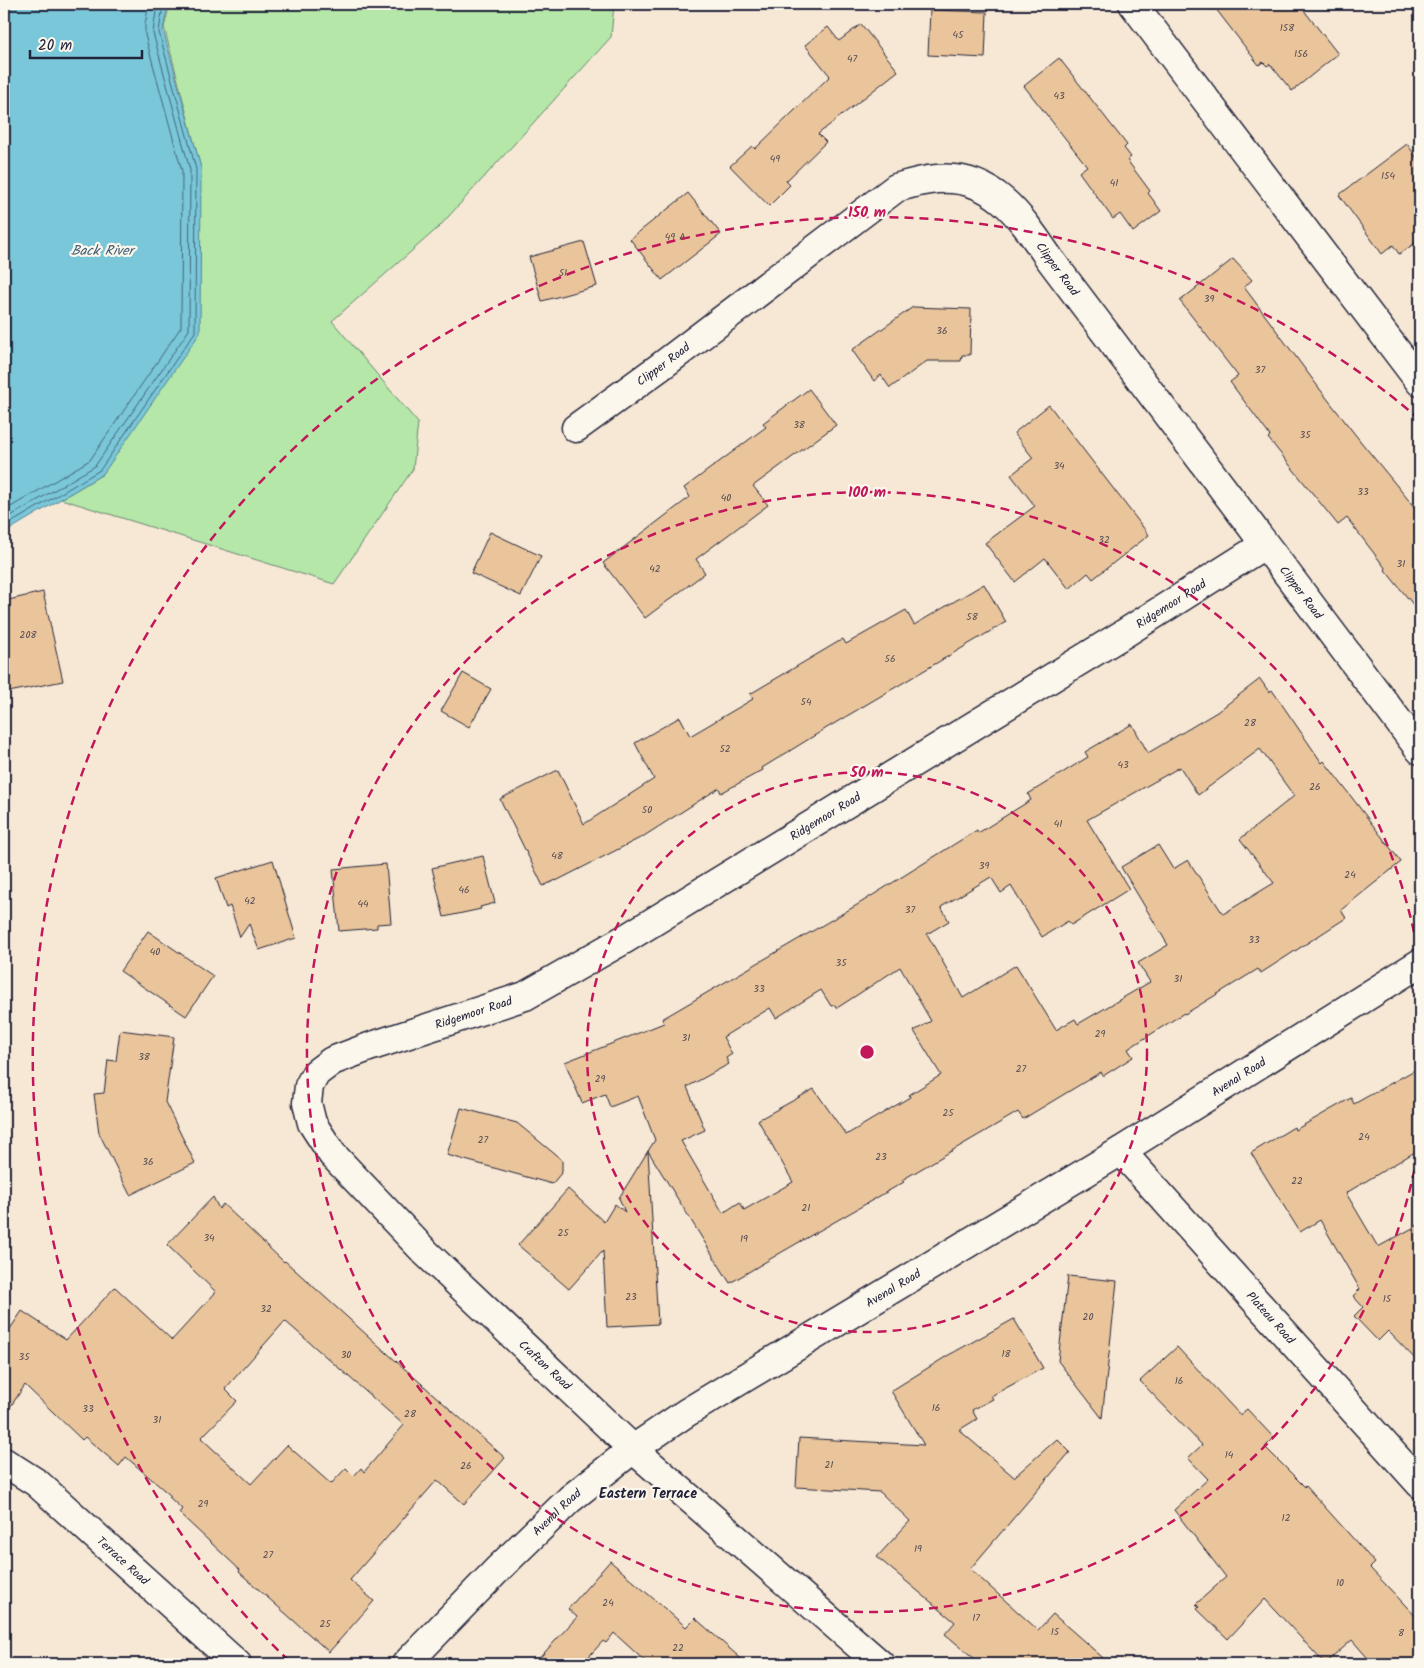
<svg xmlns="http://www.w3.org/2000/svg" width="1424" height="1668" viewBox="0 0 1424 1668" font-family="Kalam,sans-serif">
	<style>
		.green { fill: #b4e7a8; stroke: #6b8472 }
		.water { fill: #79c7d8; stroke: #568599 }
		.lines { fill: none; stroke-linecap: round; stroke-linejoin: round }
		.shore { stroke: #45647a; stroke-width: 1 }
		.building { fill: #eac59b; stroke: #22223b; fill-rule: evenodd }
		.minor-casing { stroke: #22223b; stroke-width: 31 }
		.minor { stroke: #fbf7ec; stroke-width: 28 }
		.ring { fill: none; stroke: #c2185b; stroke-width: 2.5; stroke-dasharray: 9 6 }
		.labels { text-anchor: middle; stroke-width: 4.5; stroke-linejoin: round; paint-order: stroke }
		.number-label { font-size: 10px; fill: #544b53 }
		.street-label { font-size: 12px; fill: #22223b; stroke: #fbf7ec }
		.water-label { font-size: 14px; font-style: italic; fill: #405c72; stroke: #fbf7ec }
		.neighbourhood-label { font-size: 14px; font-weight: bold; fill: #22223b; stroke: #fbf7ec }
		.centre { fill: #c2185b; stroke: #fbf7ec; stroke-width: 2.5 }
		.ring-label { font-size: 15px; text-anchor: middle; font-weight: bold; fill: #c2185b; stroke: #fbf7ec; stroke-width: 4.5; stroke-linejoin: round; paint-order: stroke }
	</style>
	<rect width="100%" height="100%" fill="#f6e8d4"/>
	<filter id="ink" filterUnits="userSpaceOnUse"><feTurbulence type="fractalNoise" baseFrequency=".02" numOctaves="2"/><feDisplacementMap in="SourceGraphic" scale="10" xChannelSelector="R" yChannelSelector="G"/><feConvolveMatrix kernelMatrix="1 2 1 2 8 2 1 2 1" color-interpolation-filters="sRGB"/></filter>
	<g filter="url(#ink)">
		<polygon class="green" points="170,4 614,4 611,37 439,227 332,321 418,423 413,469 334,584 61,499 103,474 200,165 164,27"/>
		<polygon class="water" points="4,4 168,4 163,30 201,168 200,333 103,474 4,533"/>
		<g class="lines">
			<g class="shore">
				<polyline points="4,511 90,460 181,327 182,171 145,35 145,24 149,4"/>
				<polyline points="4,520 95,466 189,330 190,170 153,33 157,4"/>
				<polyline points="4,527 100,470 195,332 196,169 159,32 163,4"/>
			</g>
		</g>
		<g class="building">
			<polygon points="1212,4 1299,4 1338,54 1292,91 1270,64 1267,66 1263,62 1259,65"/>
			<polygon points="930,10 987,12 985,58 928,55"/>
			<polygon points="861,24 898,71 818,134 826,142 786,181 790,185 769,206 730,166 752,146 755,149 830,76 805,45 828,27 839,41"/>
			<polygon points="1059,58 1127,145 1124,148 1131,157 1127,160 1150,191 1148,193 1161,211 1133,232 1120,214 1113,219 1079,172 1087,166 1024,86"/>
			<polygon points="1407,144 1420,162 1420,240 1399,254 1393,245 1382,254 1339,195"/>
			<polygon points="688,193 721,234 662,280 630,239"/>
			<polygon points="584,242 597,286 542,301 529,257"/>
			<polygon points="1233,259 1252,280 1244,287 1322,392 1361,442 1420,514 1420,613 1385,570 1386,569 1347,518 1338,525 1268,438 1270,436 1230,382 1238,376 1180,301"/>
			<polygon points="913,307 971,309 970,355 962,355 961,361 927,361 890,388 881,375 874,381 852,350"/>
			<polygon points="809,389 836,425 753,486 768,505 696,559 705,573 645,618 603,563 690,497 684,488 766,427 763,423"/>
			<polygon points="1049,405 1149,535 1093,579 1088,573 1069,589 1045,558 1015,582 985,543 1035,506 1011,475 1033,458 1014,433"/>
			<polygon points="490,532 541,556 521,596 471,573"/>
			<polygon points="984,584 1006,622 830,726 762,768 763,770 721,793 719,788 644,836 556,881 556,880 543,886 500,799 558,770 584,824 654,779 635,743 680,717 690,736 753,699 750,694 843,639 846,644 906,610 914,625"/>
			<polygon points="43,592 63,681 4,693 4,601"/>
			<polygon points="463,673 491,689 469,727 441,711"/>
			<path d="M1260 679 1269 692 1272 690 1322 763 1324 761 1401 862 1341 910 1346 918 1261 973 1258 969 1185 1014 1184 1013 1128 1049 1133 1057 1103 1076 1101 1072 1023 1119 1018 1112 902 1180 904 1182 782 1252 730 1283 648 1151 655 1140 638 1096 610 1107 605 1094 582 1103 565 1062 664 1023 662 1019 857 905 977 830 978 833 1031 800 1028 794 1088 757 1085 752 1132 724 1148 753 1217 712ZM1260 749 1294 796 1240 839 1274 883 1223 914 1188 860 1173 869 1158 845 1121 867 1168 945 1138 963 1150 982 1078 1024 1075 1019 1056 1030 1016 965 963 998 927 934 949 921 941 907 991 877 1001 893 1011 886 1042 937 1068 921 1071 925 1129 889 1087 820 1180 767 1198 795ZM900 967 931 1021 914 1031 941 1075 909 1095 910 1097 846 1135 814 1089 758 1120 793 1182 744 1210 740 1202 723 1213 681 1141 705 1130 687 1087 729 1064 726 1058 732 1054 723 1037 770 1008 776 1018 821 990 831 1006 835 1005 837 1008Z"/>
			<polygon points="483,856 495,903 480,907 481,909 444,917 432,868"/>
			<polygon points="273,860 296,938 259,950 249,924 240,937 230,906 226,908 216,878"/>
			<polygon points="386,864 391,923 377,924 377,928 339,931 333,869"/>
			<polygon points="148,931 213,976 186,1016 120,971"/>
			<polygon points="120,1030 174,1037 165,1102 195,1163 130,1195 99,1133 94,1094 104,1093 108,1060 116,1061"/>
			<polygon points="1420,1067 1420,1149 1346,1193 1378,1247 1420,1224 1420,1364 1388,1331 1378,1341 1354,1316 1363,1307 1353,1296 1360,1289 1320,1220 1300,1232 1251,1153 1294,1127 1295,1130 1351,1098 1354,1104"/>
			<polygon points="461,1108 517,1123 562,1160 562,1172 552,1184 447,1155"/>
			<polygon points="648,1151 658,1324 607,1327 603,1251 569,1289 518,1245 568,1189 604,1222 615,1204 625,1212 619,1198"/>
			<path d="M213 1197 219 1209 223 1204 284 1262 285 1261 378 1345 505 1458 464 1504 437 1480 350 1580 374 1601 329 1652 239 1572 240 1570 179 1513 182 1509 169 1497 171 1496 126 1457 119 1466 85 1437 82 1440 25 1385 4 1416V1338L22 1311 66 1340 115 1287 172 1340 216 1292 167 1245ZM285 1321 404 1425 364 1472 361 1468 354 1476 346 1468 331 1484 287 1445 251 1484 201 1438 237 1401 225 1389Z"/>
			<polygon points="1068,1276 1117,1281 1102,1418 1058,1361"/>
			<polygon points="1014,1319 1043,1368 991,1396 993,1399 972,1410 977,1419 959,1430 1014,1477 1057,1439 1070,1452 970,1569 1038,1630 1053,1614 1110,1664 981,1664 945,1634 955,1622 877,1557 910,1521 880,1492 796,1487 799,1438 924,1445 891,1391 947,1356"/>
			<polygon points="1177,1347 1240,1415 1247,1409 1274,1438 1265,1447 1305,1487 1306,1486 1375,1563 1370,1568 1420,1621 1420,1664 1373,1664 1352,1640 1325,1664 1265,1599 1228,1639 1197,1609 1199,1607 1196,1604 1226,1577 1174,1510 1208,1479 1188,1458 1202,1445 1140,1381"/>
			<polygon points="610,1561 686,1627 695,1618 747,1664 648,1664 614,1633 606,1643 603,1641 582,1664 534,1664 577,1617 568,1609"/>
		</g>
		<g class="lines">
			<defs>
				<g id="minor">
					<polyline points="1133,4 1420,382"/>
					<path id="s1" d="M576 428 660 367 896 188C909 184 923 180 937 179 993 174 1021 217 1049 258L1420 750"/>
					<path id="s2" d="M1121 1151 1420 1484"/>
					<path id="s3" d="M4 1462 37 1483 237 1664"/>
					<path id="s4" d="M406 1664 498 1569 570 1499 633 1449 686 1413 1121 1151 1420 963"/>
					<path id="s5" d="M880 1664 633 1449 426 1253 332 1154 312 1123 307 1103 309 1086 316 1073 332 1061 369 1047 525 996 625 939 1125 633 1264 545"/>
				</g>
			</defs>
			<use href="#minor" class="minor-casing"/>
			<use href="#minor" class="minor"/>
		</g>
	</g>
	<g class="ring">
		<circle cx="867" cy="1052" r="280"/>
		<path d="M1420 1140A560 560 0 1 1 1420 964"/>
		<path d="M289 1661A840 840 0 0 1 1418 418"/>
	</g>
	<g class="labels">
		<g class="number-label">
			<text x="1287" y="31">158</text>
			<text x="958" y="38">45</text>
			<text x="1301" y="57">156</text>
			<text x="852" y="62">47</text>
			<text x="1059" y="99">43</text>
			<text x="775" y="162">49</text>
			<text x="1388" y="179">154</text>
			<text x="1114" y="186">41</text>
			<text x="675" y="240">49 A</text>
			<text x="563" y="276">51</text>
			<text x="1209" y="302">39</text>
			<text x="942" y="334">36</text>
			<text x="1260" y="373">37</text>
			<text x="799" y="428">38</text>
			<text x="1305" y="438">35</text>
			<text x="1059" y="469">34</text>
			<text x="1363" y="495">33</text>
			<text x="726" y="501">40</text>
			<text x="1104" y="543">32</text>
			<text x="1401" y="567">31</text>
			<text x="655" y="572">42</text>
			<text x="972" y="620">58</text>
			<text x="28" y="638">208</text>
			<text x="890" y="662">56</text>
			<text x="806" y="705">54</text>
			<text x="1250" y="726">28</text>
			<text x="725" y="752">52</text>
			<text x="1123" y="768">43</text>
			<text x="1315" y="790">26</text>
			<text x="647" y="813">50</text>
			<text x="1058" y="827">41</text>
			<text x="557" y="859">48</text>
			<text x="984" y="869">39</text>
			<text x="1350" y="878">24</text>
			<text x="464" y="893">46</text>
			<text x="250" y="904">42</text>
			<text x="363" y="907">44</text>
			<text x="910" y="913">37</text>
			<text x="1254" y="943">33</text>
			<text x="155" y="955">40</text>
			<text x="841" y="966">35</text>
			<text x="1178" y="982">31</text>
			<text x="759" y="992">33</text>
			<text x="1100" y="1037">29</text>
			<text x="686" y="1041">31</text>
			<text x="144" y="1060">38</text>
			<text x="1021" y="1072">27</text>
			<text x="600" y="1082">29</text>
			<text x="948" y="1116">25</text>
			<text x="1364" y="1140">24</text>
			<text x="483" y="1143">27</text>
			<text x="881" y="1160">23</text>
			<text x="148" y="1165">36</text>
			<text x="1297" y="1184">22</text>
			<text x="806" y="1211">21</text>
			<text x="563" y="1236">25</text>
			<text x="209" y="1241">34</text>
			<text x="744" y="1242">19</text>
			<text x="631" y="1300">23</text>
			<text x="1387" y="1302">15</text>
			<text x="266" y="1312">32</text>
			<text x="1088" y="1320">20</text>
			<text x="1006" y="1357">18</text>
			<text x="346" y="1358">30</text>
			<text x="24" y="1360">35</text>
			<text x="1179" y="1384">16</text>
			<text x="936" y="1411">16</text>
			<text x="88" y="1412">33</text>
			<text x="410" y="1417">28</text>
			<text x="157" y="1423">31</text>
			<text x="1229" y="1458">14</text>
			<text x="829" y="1468">21</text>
			<text x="466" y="1469">26</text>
			<text x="203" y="1507">29</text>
			<text x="1286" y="1521">12</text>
			<text x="918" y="1552">19</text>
			<text x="268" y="1558">27</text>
			<text x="1340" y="1586">10</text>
			<text x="608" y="1606">24</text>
			<text x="976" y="1621">17</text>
			<text x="325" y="1627">25</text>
			<text x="1055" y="1635">15</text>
			<text x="1401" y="1636">8</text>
			<text x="678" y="1651">22</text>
		</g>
		<g class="street-label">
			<text dy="4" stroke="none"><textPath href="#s1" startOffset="601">Clipper Road</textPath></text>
			<text dy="4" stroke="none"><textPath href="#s1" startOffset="108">Clipper Road</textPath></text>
			<text dy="4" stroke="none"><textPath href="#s1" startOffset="1006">Clipper Road</textPath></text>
			<text dy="4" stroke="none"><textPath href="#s5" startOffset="1818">Ridgemoor Road</textPath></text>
			<text dy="4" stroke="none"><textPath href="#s5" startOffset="1412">Ridgemoor Road</textPath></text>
			<text dy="4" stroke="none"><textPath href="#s5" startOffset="1008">Ridgemoor Road</textPath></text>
			<text dy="4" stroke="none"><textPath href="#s4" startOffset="1024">Avenal Road</textPath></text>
			<text dy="4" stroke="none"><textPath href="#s4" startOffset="619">Avenal Road</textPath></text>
			<text dy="4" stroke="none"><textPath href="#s2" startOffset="224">Plateau Road</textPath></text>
			<text transform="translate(545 1365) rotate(43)" y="4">Crafton Road</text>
			<text dy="4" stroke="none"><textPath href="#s4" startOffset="214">Avenal Road</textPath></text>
			<text dy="4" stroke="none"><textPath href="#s3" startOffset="155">Terrace Road</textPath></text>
		</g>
		<g class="water-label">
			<text x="102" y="255">Back River</text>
		</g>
		<g class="neighbourhood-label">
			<text x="648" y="1498">Eastern Terrace</text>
		</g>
	</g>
	<circle cx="867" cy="1052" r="8" class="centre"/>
	<g class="ring-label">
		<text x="867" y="217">150 m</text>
		<text x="867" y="497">100 m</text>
		<text x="867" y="777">50 m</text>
	</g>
	<rect width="1424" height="1668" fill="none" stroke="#fbf7ec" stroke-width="20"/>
	<rect x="10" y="10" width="1404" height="1648" fill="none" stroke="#22223b" stroke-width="2" filter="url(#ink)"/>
	<path d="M30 50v8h112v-8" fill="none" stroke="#22223b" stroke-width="2.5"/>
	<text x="38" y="50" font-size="15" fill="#22223b" stroke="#fbf7ec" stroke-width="4" paint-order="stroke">20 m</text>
</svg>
